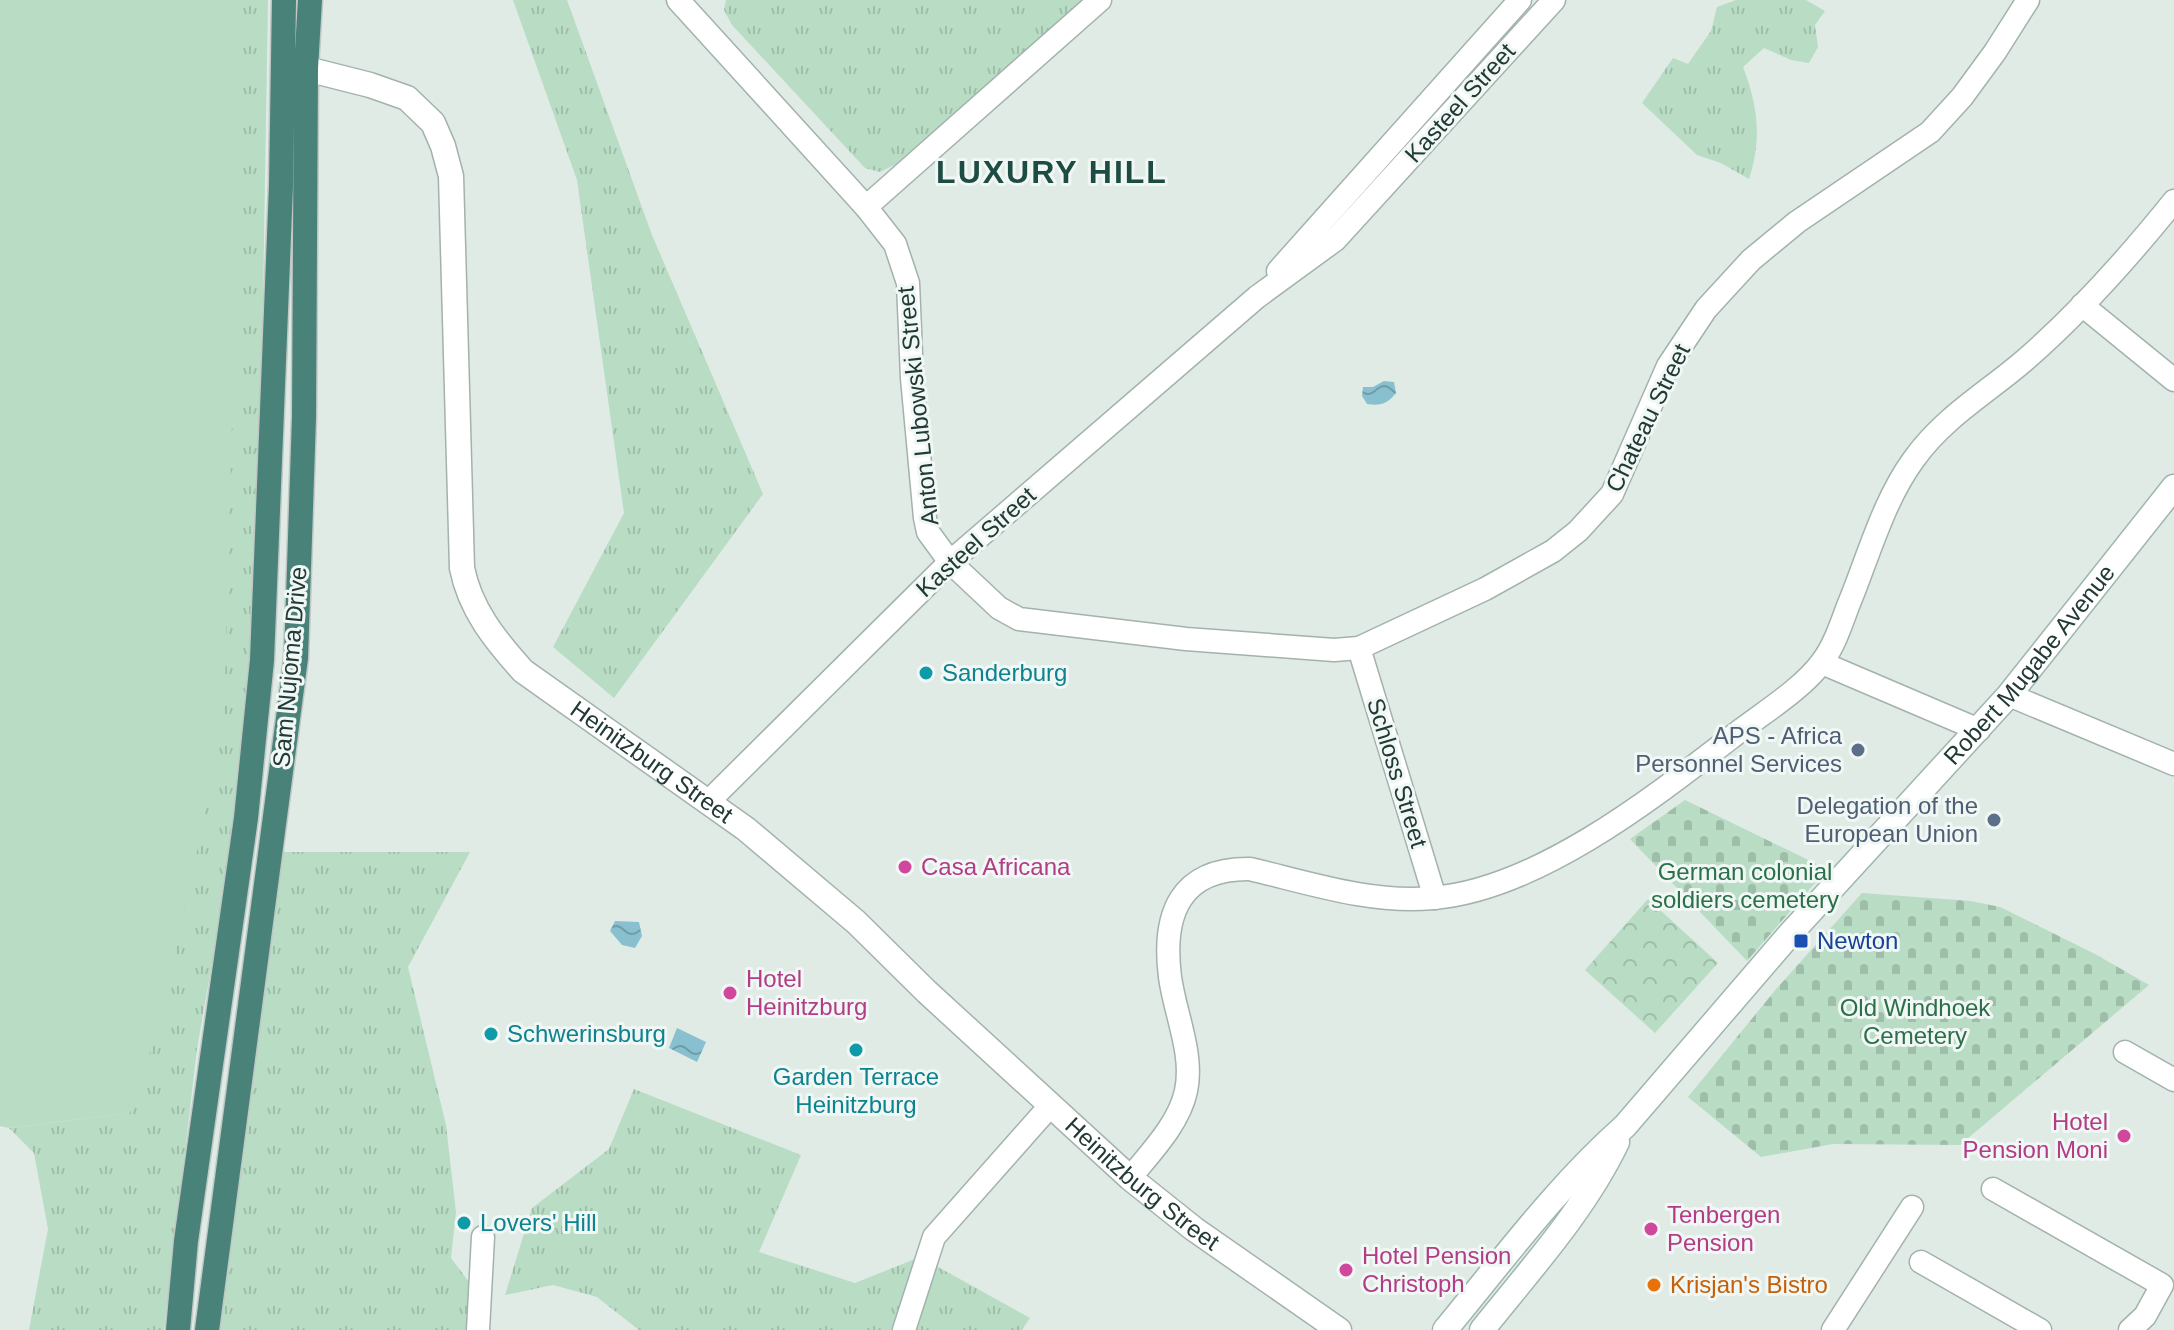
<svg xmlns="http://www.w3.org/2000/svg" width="2174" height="1330" viewBox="0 0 2174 1330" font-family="Arial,sans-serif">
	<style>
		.grass { fill: url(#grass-tufts) }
		.cemetery { fill: url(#cemetery-stones) }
		.park { fill: url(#park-crowns) }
		.garden { fill: #b9dcc4 }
		.water { fill: url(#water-waves) }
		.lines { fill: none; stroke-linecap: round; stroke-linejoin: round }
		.minor-casing { stroke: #a3b2ad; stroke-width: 25 }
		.tertiary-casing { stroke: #a3b2ad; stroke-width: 27 }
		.secondary-casing { stroke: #9fb6af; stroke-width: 27 }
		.trunk-casing { stroke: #c1c8c6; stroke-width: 27 }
		.minor { stroke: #fff; stroke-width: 22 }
		.tertiary { stroke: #fff; stroke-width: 24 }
		.secondary { stroke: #fff; stroke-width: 24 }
		.trunk { stroke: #498279; stroke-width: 24 }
		.culture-dot { fill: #0f9aa8; stroke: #f0f7f4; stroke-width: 3 }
		.service-dot { fill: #5c6f8a; stroke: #f0f7f4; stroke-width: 3 }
		.hotel-dot { fill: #d1479c; stroke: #f0f7f4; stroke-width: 3 }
		.transit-dot { fill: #1a4fb4; stroke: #f0f7f4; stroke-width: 3 }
		.food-dot { fill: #e8710a; stroke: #f0f7f4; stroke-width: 3 }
		.labels { text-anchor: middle; stroke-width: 6; stroke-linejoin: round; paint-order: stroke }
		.street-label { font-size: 24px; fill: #213a35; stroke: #f0f7f4 }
		.culture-label { font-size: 24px; fill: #0d838f; stroke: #f0f7f4; text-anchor: start }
		.service-label { font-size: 24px; fill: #4e5e75; stroke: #f0f7f4; text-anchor: end }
		.hotel-label { font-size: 24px; fill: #b23c85; stroke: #f0f7f4; text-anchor: start }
		.park-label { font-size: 24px; fill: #2c704a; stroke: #f0f7f4 }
		.transit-label { font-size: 24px; fill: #164399; stroke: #f0f7f4; text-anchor: start }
		.food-label { font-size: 24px; fill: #c56008; stroke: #f0f7f4; text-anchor: start }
		.district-label { font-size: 32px; font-weight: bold; letter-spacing: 2px; fill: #1d4c43; stroke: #f0f7f4 }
	</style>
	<defs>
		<pattern id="grass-tufts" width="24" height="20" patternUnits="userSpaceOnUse" patternTransform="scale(2)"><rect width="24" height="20" fill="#b9dcc4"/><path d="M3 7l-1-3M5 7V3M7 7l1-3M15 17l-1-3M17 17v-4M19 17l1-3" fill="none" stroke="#9fbea9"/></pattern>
		<pattern id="cemetery-stones" width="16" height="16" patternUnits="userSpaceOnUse" patternTransform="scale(2)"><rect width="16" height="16" fill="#b9dcc4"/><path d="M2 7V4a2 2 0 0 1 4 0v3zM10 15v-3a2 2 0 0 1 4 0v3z" fill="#9fbea9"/></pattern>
		<pattern id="park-crowns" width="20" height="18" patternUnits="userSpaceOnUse" patternTransform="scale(2)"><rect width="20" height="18" fill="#b9dcc4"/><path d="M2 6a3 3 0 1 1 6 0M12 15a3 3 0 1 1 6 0" fill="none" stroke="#9fbea9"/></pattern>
		<pattern id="water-waves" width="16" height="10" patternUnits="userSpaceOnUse" patternTransform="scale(2)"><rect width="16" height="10" fill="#88c0cf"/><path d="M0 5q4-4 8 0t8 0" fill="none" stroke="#6f9da9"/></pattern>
	</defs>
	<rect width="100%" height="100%" fill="#e0ebe6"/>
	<g class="grass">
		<polygon points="239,0 268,0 259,542 254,663 237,819 197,1049 164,1330 29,1330 48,1229 34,1153 9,1128 130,1113"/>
		<polygon points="513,0 567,0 652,235 763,494 614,698 553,647 624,513 577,180"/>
		<polygon points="726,0 1084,0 896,164 880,172 865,168 732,25 724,10"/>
		<path d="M1736 0H1806L1825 11 1815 25 1818 47 1809 63 1791 60 1764 48 1743 67C1758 106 1762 139 1749 179L1721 163 1697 155 1642 103 1673 58 1688 64 1711 31 1717 7Z"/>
		<polygon points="272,852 470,852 408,967 446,1125 456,1212 451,1258 481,1298 478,1330 207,1330"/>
		<polygon points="634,1089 801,1155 759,1252 855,1283 920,1257 1030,1318 1022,1330 639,1330 597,1297 553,1285 505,1295 532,1208 609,1149"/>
	</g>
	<g class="cemetery">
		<polygon points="1685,800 1827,869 1747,961 1630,839"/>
		<polygon points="1862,893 1971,901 2000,907 2095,954 2149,985 1960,1145 1833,1144 1761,1157 1688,1097 1777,988"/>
	</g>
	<polygon class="park" points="1648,899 1718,963 1655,1033 1585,970"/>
	<polygon class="garden" points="0,0 240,0 233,386 224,721 163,1012 130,1113 9,1128 0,1126"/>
	<g class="water">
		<path d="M1384 381 1394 382 1396 393C1387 404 1381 406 1367 404L1362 396 1363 387H1373Z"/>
		<polygon points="615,921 639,922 642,936 635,948 622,945 610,931"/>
		<polygon points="677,1028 706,1042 697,1062 669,1048"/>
	</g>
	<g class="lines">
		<defs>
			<g id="minor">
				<polyline points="678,0 866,207 895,244 908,283 912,378 925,518 928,532 950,562 999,608 1019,619 1186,639 1334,650 1359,648 1485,589 1553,551 1578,531 1612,494 1668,366 1706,309 1751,260 1797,222 1930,132 1962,97 1995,52 2028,0"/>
				<polyline points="866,207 1100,0"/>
				<polyline points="1278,271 1520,0"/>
				<polyline points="2082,305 2174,380"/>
				<polyline points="1359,648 1435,898"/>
				<polyline points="1822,663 1979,730"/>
				<polyline points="2009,695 2174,764"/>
				<polyline points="709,801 950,562 1257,297 1335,240 1554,0"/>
				<polyline points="2125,1052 2174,1080"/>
				<path d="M1130 1178C1150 1153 1179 1124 1186 1091 1194 1054 1175 1014 1170 977 1162 914 1180 868 1250 869 1309 883 1372 904 1433 898 1540 889 1658 794 1741 730 1766 711 1803 688 1822 662 1834 646 1841 625 1848 606 1868 558 1883 501 1914 459 1944 417 1988 392 2025 360 2079 313 2129 257 2174 201"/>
				<polyline points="1993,1189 2162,1285 2145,1316 2130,1330"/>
				<polyline points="1921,1262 2040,1330"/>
				<polyline points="478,1330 483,1237"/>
				<polyline points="904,1330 934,1237 1050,1106"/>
				<polyline points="1833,1330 1912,1207"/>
			</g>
			<g id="tertiary">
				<path id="s1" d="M287 64 370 85 407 98 433 123 443 146 451 176 462 568C470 609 495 640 523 671L746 829 856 922 927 992 1130 1178 1194 1229 1339 1330"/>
			</g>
			<g id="secondary">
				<path id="s2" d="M1445 1330C1503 1260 1557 1186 1625 1126L1790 934 2009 695 2174 487"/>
				<path d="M1482 1330C1529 1271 1584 1211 1617 1142"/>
			</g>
			<g id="trunk">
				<polyline points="178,1330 186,1241 246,818 262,660 281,186 284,0"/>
				<polyline points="207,1330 296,658 304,417 306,68 310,0"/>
			</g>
		</defs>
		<use href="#minor" class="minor-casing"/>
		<use href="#tertiary" class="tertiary-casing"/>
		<use href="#secondary" class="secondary-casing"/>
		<use href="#trunk" class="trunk-casing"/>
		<use href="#minor" class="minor"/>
		<use href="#tertiary" class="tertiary"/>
		<use href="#secondary" class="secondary"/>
		<use href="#trunk" class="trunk"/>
	</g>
	<g class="culture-dot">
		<circle cx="926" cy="673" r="8"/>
		<circle cx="491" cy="1034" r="8"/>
		<circle cx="856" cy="1050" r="8"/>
		<circle cx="464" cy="1223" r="8"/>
	</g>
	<g class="service-dot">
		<circle cx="1858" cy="750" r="8"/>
		<circle cx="1994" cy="820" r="8"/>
	</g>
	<g class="hotel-dot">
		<circle cx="905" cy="867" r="8"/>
		<circle cx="730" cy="993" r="8"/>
		<circle cx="2124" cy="1136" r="8"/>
		<circle cx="1651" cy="1229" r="8"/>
		<circle cx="1346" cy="1270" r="8"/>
	</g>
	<rect class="transit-dot" x="1793" y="933" width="16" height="16" rx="4"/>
	<circle class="food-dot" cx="1654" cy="1285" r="8"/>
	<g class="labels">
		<g class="street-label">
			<text transform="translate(1460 103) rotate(-48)" y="8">Kasteel Street</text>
			<text transform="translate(918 406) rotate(-96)" y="8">Anton Lubowski Street</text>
			<text transform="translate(1648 418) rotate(-64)" y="8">Chateau Street</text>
			<text transform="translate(976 542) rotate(-42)" y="8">Kasteel Street</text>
			<text dy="8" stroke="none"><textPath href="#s2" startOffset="886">Robert Mugabe Avenue</textPath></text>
			<text transform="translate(290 667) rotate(-85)" y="8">Sam Nujoma Drive</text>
			<text dy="8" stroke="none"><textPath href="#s1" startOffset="888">Heinitzburg Street</textPath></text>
			<text transform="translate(1397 773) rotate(73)" y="8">Schloss Street</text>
			<text dy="8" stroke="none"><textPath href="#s1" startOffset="1536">Heinitzburg Street</textPath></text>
		</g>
		<g class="culture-label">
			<text x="942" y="681">Sanderburg</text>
			<text x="507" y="1042">Schwerinsburg</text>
			<text x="856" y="1085" text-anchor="middle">Garden Terrace<tspan x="856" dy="28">Heinitzburg</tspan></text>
			<text x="480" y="1231">Lovers' Hill</text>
		</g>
		<g class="service-label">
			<text x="1842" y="744">APS - Africa<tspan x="1842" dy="28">Personnel Services</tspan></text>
			<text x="1978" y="814">Delegation of the<tspan x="1978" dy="28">European Union</tspan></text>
		</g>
		<g class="hotel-label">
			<text x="921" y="875">Casa Africana</text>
			<text x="746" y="987">Hotel<tspan x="746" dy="28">Heinitzburg</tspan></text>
			<text x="2108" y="1130" text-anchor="end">Hotel<tspan x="2108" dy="28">Pension Moni</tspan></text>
			<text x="1667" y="1223">Tenbergen<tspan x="1667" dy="28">Pension</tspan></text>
			<text x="1362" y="1264">Hotel Pension<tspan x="1362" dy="28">Christoph</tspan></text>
		</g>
		<g class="park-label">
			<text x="1745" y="880">German colonial<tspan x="1745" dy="28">soldiers cemetery</tspan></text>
			<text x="1915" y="1016">Old Windhoek<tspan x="1915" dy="28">Cemetery</tspan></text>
		</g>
		<g class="transit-label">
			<text x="1817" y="949">Newton</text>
		</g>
		<g class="food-label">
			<text x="1670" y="1293">Krisjan's Bistro</text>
		</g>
		<g class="district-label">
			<text x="1052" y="183">LUXURY HILL</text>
		</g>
	</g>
</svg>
